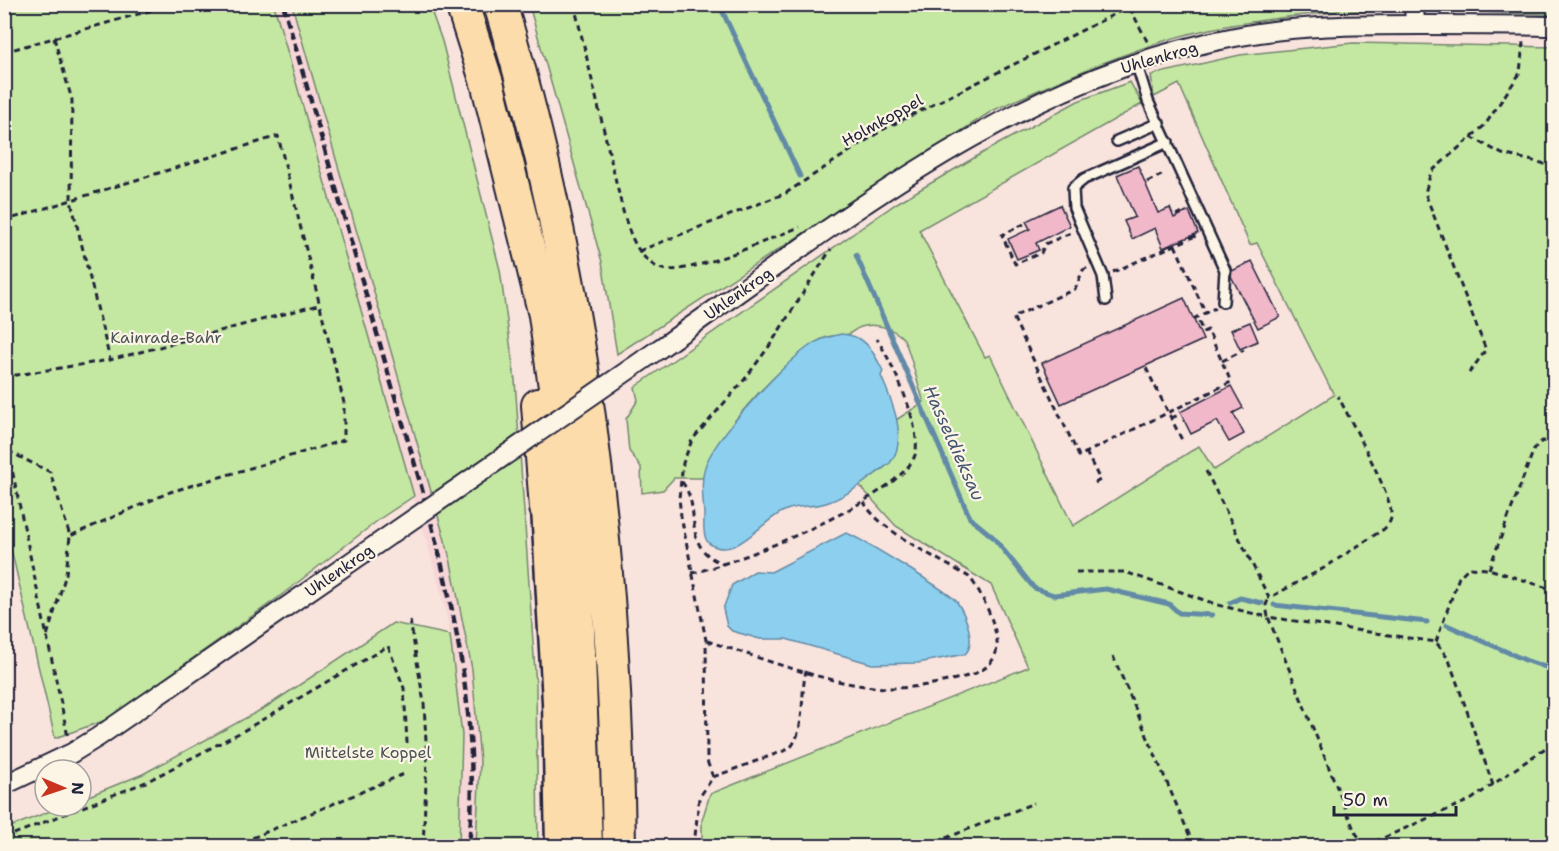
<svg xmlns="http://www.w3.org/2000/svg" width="1559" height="851" viewBox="0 0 1559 851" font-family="'Shantell Sans',sans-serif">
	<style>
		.built { fill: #f7d6d7 }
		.green { fill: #c4e8a2; stroke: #73856e; stroke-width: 1.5 }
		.water { fill: #8dcfee; stroke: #628aa6; stroke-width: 1.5 }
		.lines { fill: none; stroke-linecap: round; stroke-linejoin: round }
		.stream { stroke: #628aa6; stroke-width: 5 }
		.building { fill: #f1b8ca; stroke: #22223b; stroke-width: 1.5 }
		.service-casing { stroke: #22223b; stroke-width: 14 }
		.minor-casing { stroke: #22223b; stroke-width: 22 }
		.trunk-casing { stroke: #22223b; stroke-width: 33 }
		.motorway-casing { stroke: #22223b; stroke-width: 36 }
		.path { stroke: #22223b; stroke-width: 3; stroke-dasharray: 6 4.5; stroke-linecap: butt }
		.service { stroke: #fcf5e5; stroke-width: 9 }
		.minor { stroke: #fcf5e5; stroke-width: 18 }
		.trunk { stroke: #fddcac; stroke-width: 28 }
		.motorway { stroke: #fddcac; stroke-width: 32 }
		.rail { stroke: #22223b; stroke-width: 4.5; stroke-dasharray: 9 4.5; stroke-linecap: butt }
		.minor-bridge-casing { stroke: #22223b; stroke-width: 22; stroke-linecap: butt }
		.minor-bridge { stroke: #fcf5e5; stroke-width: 18 }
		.labels { text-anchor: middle; stroke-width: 4.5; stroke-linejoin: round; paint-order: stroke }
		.street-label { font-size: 16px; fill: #22223b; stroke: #fcf5e5 }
		.park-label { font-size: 16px; fill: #4a5455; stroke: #fcf5e5 }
		.water-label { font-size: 18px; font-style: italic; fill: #425671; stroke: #fcf5e5 }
	</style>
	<rect width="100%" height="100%" fill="#f9e3dd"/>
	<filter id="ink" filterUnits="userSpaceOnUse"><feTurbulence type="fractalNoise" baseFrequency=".0167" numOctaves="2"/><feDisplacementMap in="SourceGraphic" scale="12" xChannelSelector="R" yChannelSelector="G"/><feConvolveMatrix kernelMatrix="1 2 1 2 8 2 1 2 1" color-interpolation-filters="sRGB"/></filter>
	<g filter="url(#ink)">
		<polygon class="built" points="274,5 292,5 450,558 472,669 480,762 476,846 459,846 462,735 450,635 444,603"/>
		<g class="green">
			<path d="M1554 4V14C1475 13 1392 6 1313 14 1263 20 1209 26 1161 42 1103 61 1047 86 992 111L617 354 602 262 529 5Z"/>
			<polygon points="4,5 274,5 414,496 381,518 279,597 106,720 55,738 5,523"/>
			<polygon points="292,5 429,5 442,41 500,270 515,380 536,686 538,846 476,846 480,762 472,669 450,558"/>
			<path d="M1353 43 1554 47V844L1550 846H702V820L710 794 1028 667 991 585 896 526 859 485C892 462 901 463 896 420L924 402C919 390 908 343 903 338 893 328 874 322 861 327 856 328 853 332 849 334 841 336 831 334 822 339 786 358 711 437 703 478H674L663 490 642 493 641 467 629 451 626 419 638 400 635 387 897 203 991 148 1078 101 1130 82 1142 104 919 230 985 357 990 355 1073 526 1199 446 1214 470 1334 395 1257 243 1250 245 1179 84 1154 97 1151 75 1240 55Z"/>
			<polygon points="393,623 450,635 462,735 459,846 5,846 5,829 63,806 81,806 81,799 143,774 266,707"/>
		</g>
		<g class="water">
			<path d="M841 334C866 335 873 351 883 371L881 376C892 401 909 439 890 463 871 477 851 494 829 502 814 508 799 504 784 511 762 520 736 561 710 544 702 539 704 522 704 514 703 498 700 479 706 464 718 434 781 367 808 347 818 339 829 337 841 334Z"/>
			<path d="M846 533C857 536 951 593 957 602 965 614 977 643 965 654L918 663 872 664 786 639H760L732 631 727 626 723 609 732 585 755 571 771 572Z"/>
		</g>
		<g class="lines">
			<g class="stream">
				<polyline points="719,4 800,176"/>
				<polyline points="856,255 970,518 993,537 1034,588 1054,595 1106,589 1169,604 1179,613 1212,615"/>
				<polyline points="1230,603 1240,598 1262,603"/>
				<polyline points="1274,605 1427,622"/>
				<polyline points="1447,625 1525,660 1554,670"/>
			</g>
		</g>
		<g class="building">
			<polygon points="1138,166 1158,213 1170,208 1174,218 1189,211 1198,233 1163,248 1155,228 1132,239 1124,221 1135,217 1117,175"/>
			<polygon points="1060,205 1070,226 1036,243 1039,250 1017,259 1008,239 1030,229 1026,221"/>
			<polygon points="1252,261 1280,317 1258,328 1231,276 1232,271"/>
			<polygon points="1184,298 1203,340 1061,404 1042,363"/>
			<polygon points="1250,322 1258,341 1240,349 1231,330"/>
			<polygon points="1231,386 1243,408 1233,413 1244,434 1229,442 1217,421 1191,434 1180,412"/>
		</g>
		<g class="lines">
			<defs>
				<g id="service">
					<polyline points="1136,62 1148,101 1225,270 1223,302"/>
					<polyline points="1117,141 1159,123"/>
					<polyline points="1106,300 1103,276 1074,208 1073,188 1084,179 1168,142"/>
				</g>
				<g id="minor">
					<polyline points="1414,4 1415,25"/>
					<path d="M659 349C839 223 1014 78 1235 37 1296 25 1359 25 1421 25 1466 25 1510 25 1554 26"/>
					<polyline points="4,785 72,753 98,737 374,546"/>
				</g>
				<polyline id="trunk" points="546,508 557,702 560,846"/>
				<g id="motorway">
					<polyline points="462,4 488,86 545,315 564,452 576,576 586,846"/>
					<path d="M500 4C584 278 615 561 619 846"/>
					<polyline points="538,405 546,508"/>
				</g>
			</defs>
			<use href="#service" class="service-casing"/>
			<use href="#minor" class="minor-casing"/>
			<use href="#trunk" class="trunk-casing"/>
			<use href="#motorway" class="motorway-casing"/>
			<g class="path">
				<path d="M574 4 623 211C629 232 637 258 659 268 683 279 773 237 800 227"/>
				<polyline points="1376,6 1399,6"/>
				<polyline points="1130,8 1148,43"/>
				<polyline points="1304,10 1346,7"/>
				<polyline points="54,38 72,100 71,201 110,360"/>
				<polyline points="4,52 174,4"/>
				<polyline points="1471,137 1502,154 1542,163 1554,169"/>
				<polyline points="1147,182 1166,173"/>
				<polyline points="1176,215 1186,211"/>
				<polyline points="4,221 278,136 344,403 344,440 170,492 70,536"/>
				<polyline points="1024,224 1002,235 1015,264 1041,253 1045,244 1073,232"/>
				<polyline points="1175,245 1206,314"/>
				<polyline points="639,251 786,193 882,130 1135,4"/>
				<polyline points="1087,268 1083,270 1075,289 1013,317 1079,456 1231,382 1208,330 1203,332 1197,318"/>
				<polyline points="1113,272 1198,235"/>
				<polyline points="1193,319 1215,308"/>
				<polyline points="1222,361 1244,350"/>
				<polyline points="1146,368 1182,440"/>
				<polyline points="1469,373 1486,350 1425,193 1431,172 1485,125 1520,73 1523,42"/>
				<polyline points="4,377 110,360 318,305"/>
				<polyline points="1171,418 1179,415"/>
				<polyline points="4,431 68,737"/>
				<polyline points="8,451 50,472 70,536 66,574 47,636"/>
				<polyline points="1086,452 1100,480 1095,483"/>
				<path d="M1206 471 1269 598 1324 568 1384 529C1389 524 1392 520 1391 513 1390 491 1350 420 1338 396"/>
				<path d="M682 482C704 511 679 546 723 564"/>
				<polyline points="1489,569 1534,449 1542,441 1554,442"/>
				<polyline points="1076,572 1125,572 1218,605 1268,617 1266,605 1269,598"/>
				<path d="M692 573C738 563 901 498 915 455 923 428 892 362 877 339"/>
				<polyline points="4,613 4,671"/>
				<polyline points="410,620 424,703 427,761 423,846"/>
				<path d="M707 641C759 657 840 689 893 688 914 688 935 684 956 679 974 675 994 669 997 648 999 630 981 590 969 577 941 560 878 530 864 502"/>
				<polyline points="1436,642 1459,577 1468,568 1489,569 1554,590"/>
				<polyline points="1113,656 1194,846"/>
				<path d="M713 777 789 749C806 733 800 694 806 671"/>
				<polyline points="4,838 146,782 243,731 388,646 404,688 407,743"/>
				<polyline points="1365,845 1355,832 1268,617 1436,642 1449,660 1493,785"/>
				<polyline points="233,846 404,774"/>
				<polyline points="694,846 699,798 713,777 707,761 706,640 681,516 679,498 683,463 692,440 745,379 770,345 831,249"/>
				<polyline points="926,846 1034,803"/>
				<polyline points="1365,846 1472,799 1554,742"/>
			</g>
			<use href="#service" class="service"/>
			<use href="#minor" class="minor"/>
			<use href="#trunk" class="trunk"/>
			<use href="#motorway" class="motorway"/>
			<path class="rail" d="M283 4C319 128 354 252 389 376 434 530 484 684 469 846"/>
			<defs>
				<polyline id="minor-bridge" points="374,546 659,349"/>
			</defs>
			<use href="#minor-bridge" class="minor-bridge-casing"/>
			<use href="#minor-bridge" class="minor-bridge"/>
		</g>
	</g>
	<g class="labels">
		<g class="street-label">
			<text transform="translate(1159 57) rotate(-16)" y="6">Uhlenkrog</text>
			<text transform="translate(882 120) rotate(-29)" y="6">Holmkoppel</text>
			<text transform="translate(738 293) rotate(-35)" y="6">Uhlenkrog</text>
			<text transform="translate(339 570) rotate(-35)" y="6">Uhlenkrog</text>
		</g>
		<g class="park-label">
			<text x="166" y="343">Kainrade-Bahr</text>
			<text x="368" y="758">Mittelste Koppel</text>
		</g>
		<g class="water-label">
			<text transform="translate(954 443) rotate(66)" y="6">Hasseldieksau</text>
		</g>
	</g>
	<rect width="1559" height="851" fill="none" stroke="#fcf5e5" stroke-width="24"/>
	<rect x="12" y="12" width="1535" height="827" fill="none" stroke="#22223b" stroke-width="2" filter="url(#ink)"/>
	<g transform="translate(63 788) rotate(92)"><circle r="28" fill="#fcf5e5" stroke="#a5a1a1" stroke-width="1.5"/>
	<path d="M0-4.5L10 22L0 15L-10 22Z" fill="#c8321e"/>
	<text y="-9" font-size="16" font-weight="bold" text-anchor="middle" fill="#22223b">N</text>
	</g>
	<path d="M1334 806v9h122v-9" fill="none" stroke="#22223b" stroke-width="3"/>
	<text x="1343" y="806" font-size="18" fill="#22223b" stroke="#fcf5e5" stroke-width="4.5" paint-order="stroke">50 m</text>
</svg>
